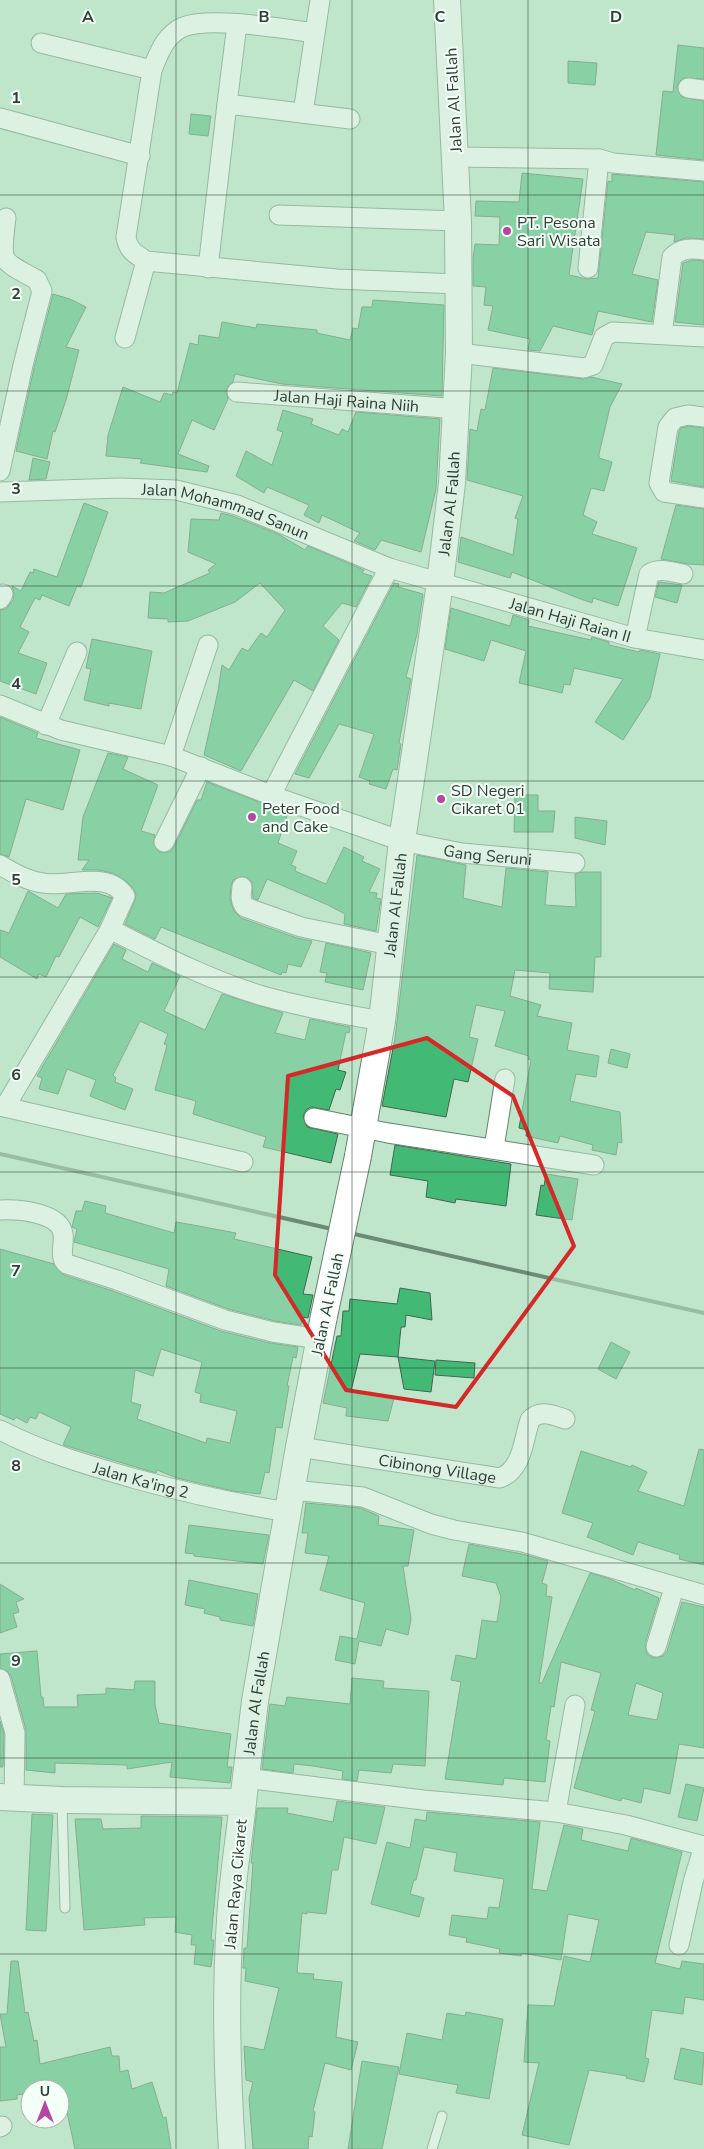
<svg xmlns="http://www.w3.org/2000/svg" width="704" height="2149" viewBox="0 0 704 2149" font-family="'Nunito Sans',sans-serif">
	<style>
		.building { fill: #43b976; stroke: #43664f; fill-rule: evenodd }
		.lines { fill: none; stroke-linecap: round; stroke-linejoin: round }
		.lane-casing { stroke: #62856d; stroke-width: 11 }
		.street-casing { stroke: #62856d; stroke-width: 21 }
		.secondary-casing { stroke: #62856d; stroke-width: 28 }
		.lane { stroke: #fff; stroke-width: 9 }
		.street { stroke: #fff; stroke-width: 19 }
		.secondary { stroke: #fff; stroke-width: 26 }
		.rail { stroke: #6f8977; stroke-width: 4 }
		.secondary-bridge-casing { stroke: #62856d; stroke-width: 28; stroke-linecap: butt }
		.secondary-bridge { stroke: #fff; stroke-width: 26 }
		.marked { fill: none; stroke: #d62828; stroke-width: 4; stroke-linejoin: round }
		.grid { fill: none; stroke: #2f3e34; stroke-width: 1; stroke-opacity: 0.55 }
		.poi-dot { fill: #b646a3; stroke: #f3fff7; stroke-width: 2 }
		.labels { text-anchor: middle; stroke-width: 4; stroke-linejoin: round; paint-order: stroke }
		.street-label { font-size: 16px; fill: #2f3e34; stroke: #f3fff7 }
		.poi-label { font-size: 16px; fill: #2f3e34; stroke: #f3fff7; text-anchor: start }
		.grid-label { font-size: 16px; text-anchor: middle; font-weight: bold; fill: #2f3e34; stroke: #f3fff7; stroke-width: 4; stroke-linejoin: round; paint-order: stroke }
	</style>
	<rect width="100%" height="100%" fill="#bfe6cb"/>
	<g class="building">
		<polygon points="678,45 704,48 704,79 684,78 679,82 677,87 682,97 704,101 704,160 656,155 663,91 673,92"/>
		<polygon points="568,61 597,63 595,85 568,83"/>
		<polygon points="191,114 211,116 208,136 189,134"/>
		<polygon points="522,173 583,179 569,275 587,279 598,278 608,181 612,182 612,174 704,182 704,239 686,238 674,242 675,235 646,232 632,274 658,280 652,322 598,311 592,335 553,326 540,351 528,350 530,339 488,330 493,306 484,305 486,287 473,286 473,258 475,244 499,245 500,217 475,216 476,201 519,202"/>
		<polygon points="692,260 704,261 704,325 675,322 683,263"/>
		<polygon points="53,294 70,299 86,307 66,347 79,350 66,400 55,432 53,431 47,459 16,451 34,368"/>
		<polygon points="373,300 444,305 442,396 282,384 235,374 233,382 228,386 226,392 228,399 214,430 192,420 178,454 209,466 207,472 140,463 142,459 106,456 108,435 123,387 160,402 164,393 172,395 173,392 177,393 190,343 198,345 199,335 219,338 222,322 256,328 257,324 317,330 317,333 350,340 353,328 358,329 362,307 372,307"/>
		<polygon points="493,368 583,379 591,377 622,384 610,407 599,454 599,458 612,462 604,491 591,488 583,515 597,522 592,534 637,548 618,606 593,598 592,603 578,598 512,572 510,578 458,562 461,537 513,555 518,519 515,518 523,496 467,480 470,429 477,431 481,409 485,410"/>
		<polygon points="283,410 313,419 311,424 339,435 342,429 348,432 356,412 440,419 436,489 421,552 381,540 375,550 354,541 360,533 322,515 319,523 304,515 309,505 267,487 264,493 236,476 246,451 272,465 283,432 277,430"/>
		<polygon points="689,426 704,428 704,487 671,481 679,432 681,428"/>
		<polygon points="33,458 50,462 46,479 29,480"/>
		<polygon points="84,503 108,512 81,587 77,586 69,606 42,595 40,600 35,598 20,627 29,632 18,653 47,663 36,694 0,681 0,610 6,609 13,600 14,594 12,586 21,591 30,572 33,573 34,569 57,577"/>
		<polygon points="676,505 704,509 704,565 688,564 661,559"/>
		<polygon points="221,513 233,516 278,534 305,550 308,546 364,570 362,573 372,576 356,607 342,603 323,626 339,640 313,691 294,680 241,771 204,755 218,691 222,665 229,670 242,648 248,651 261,633 267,637 285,610 260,583 235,602 188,621 168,622 168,619 148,618 150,592 164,593 210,573 208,570 216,564 188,552 191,519 219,520"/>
		<polygon points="659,582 682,585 677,603 655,597"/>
		<polygon points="394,583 399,584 398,587 423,594 417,634 406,677 411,679 399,743 401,744 397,770 393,769 386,789 369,784 370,781 359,777 374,734 339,724 309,778 295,774"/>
		<polygon points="451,608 510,626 513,615 529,620 528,626 591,640 592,637 609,642 609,645 639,652 640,650 660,654 650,698 623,740 595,722 623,679 574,668 570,685 564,684 562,693 519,683 526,651 491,640 484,661 445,649"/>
		<polygon points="92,639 152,651 141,709 109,703 109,706 84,700 91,669 86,668"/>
		<polygon points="0,717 38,733 36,738 80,750 63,810 26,799 9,857 0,854"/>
		<polygon points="108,753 128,757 123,769 158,785 141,831 155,835 153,843 159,852 170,852 174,847 197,800 201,800 207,782 288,813 278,843 297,851 291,865 296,867 295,871 326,884 344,847 364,857 362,861 380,869 369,892 377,893 376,898 381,899 376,931 344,924 345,914 328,905 267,879 258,900 253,898 252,882 243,876 233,880 231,886 230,899 234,911 241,918 297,938 312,941 301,967 288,964 286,973 282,972 281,975 161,927 155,939 125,924 135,900 136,894 133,888 125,880 113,873 98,870 82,870 89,860 78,860 83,817"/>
		<polygon points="515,795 538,795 538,811 555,811 553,832 514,832"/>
		<polygon points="575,817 607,821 605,845 575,838"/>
		<polygon points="417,855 466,865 463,898 502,907 506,868 548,872 545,905 576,907 575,874 581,872 601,872 601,957 595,957 593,992 549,989 550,973 515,970 510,996 541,1005 537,1016 572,1023 567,1050 599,1056 596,1077 576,1074 570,1101 620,1112 622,1143 618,1142 616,1155 592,1150 593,1145 560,1136 558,1143 526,1136 527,1130 519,1128 531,1060 528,1059 529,1056 495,1046 505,1011 476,1005 469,1037 478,1039 468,1082 454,1079 446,1117 382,1106 395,1038"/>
		<polygon points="28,891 58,908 66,894 97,893 112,898 98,927 80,917 59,957 56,956 46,977 39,974 37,979 0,957 0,930 9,933"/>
		<polygon points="326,943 371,953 363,990 325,982 327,973 320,972"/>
		<polygon points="114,944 126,950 122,959 148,972 152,963 180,976 164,1011 205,1030 222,994 283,1013 275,1033 305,1040 310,1019 350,1027 349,1033 346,1032 338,1070 346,1072 340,1090 336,1089 329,1110 311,1107 306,1110 303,1116 307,1127 338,1134 331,1163 263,1147 266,1137 193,1114 196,1101 155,1090 167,1045 164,1044 168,1034 140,1021 113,1075 116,1078 115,1082 133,1089 125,1110 90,1096 96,1080 67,1069 58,1094 39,1089 42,1078 37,1076"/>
		<polygon points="611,1049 630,1054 627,1068 608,1063"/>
		<polygon points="395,1145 511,1164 506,1206 456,1199 455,1203 426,1197 428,1181 390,1175"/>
		<polygon points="546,1174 578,1179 572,1220 536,1215 541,1185 544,1186"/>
		<polygon points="85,1201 106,1206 105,1213 174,1233 176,1222 193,1225 236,1233 234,1239 312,1257 303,1294 313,1295 308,1318 302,1317 301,1325 275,1321 228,1309 166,1286 169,1269 74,1242 77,1229 72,1227 76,1211 82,1211"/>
		<path d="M0 1249 54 1264 64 1275 113 1291 221 1331 270 1343 298 1347 296 1358 293 1357 287 1386H289L282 1428 276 1427 269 1473 265 1472 260 1494 233 1491 177 1478 157 1470 156 1473 139 1468 63 1445 71 1427 39 1412 36 1419 30 1417 27 1423 16 1417 14 1420 0 1414ZM161 1349 202 1362 195 1392 201 1394 200 1402 237 1411 230 1443 207 1438 206 1443 137 1419 141 1405 131 1402 135 1370 153 1376Z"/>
		<polygon points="400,1288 430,1293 432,1320 406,1315 405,1327 401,1327 398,1357 360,1354 351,1391 394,1398 388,1421 346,1416 347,1408 323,1403 337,1336 341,1336 343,1311 349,1311 350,1299 397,1304"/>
		<polygon points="611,1342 630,1352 616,1379 598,1369"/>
		<polygon points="398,1357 435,1361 431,1392 404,1389"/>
		<polygon points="436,1360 475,1363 474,1378 435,1375"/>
		<polygon points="699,1449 704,1450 704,1565 679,1559 680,1555 638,1542 633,1555 587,1537 593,1523 562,1513 581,1451 631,1467 632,1465 647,1472 638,1491 684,1506"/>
		<polygon points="306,1503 360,1508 379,1516 378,1525 414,1530 408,1566 403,1566 411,1619 408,1635 386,1629 381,1646 359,1641 355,1664 335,1660 340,1636 357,1639 365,1603 320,1590 329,1556 305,1553 308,1533 302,1533"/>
		<polygon points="189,1525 269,1535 263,1564 194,1556 194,1554 185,1553"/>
		<path d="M469 1544 522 1554 548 1561 542 1583 547 1585 546 1596 552 1597 539 1683H542L590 1573 610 1579 635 1590 636 1588 659 1598 645 1644 647 1654 653 1658 663 1656 667 1651 682 1602 704 1607V1748L679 1744 670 1794 644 1788 641 1803 622 1798 621 1801 574 1788 595 1711 591 1710 601 1673 561 1662 554 1707 551 1706 546 1740 550 1741 545 1782 504 1778 503 1785 445 1779 461 1682 451 1680 456 1655 476 1659 482 1620 497 1622 501 1597 496 1583 462 1576ZM636 1683 663 1693 657 1720 628 1715Z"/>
		<polygon points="189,1580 258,1594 253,1626 220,1620 220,1617 204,1613 205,1609 185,1605"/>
		<polygon points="0,1584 24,1599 16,1602 19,1612 13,1614 17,1627 0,1633"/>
		<polygon points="37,1651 41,1697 43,1697 44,1707 78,1707 77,1695 106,1694 106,1688 134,1690 135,1681 155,1681 155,1705 159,1723 231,1734 227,1767 232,1767 230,1783 170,1777 172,1762 127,1769 127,1765 55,1763 55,1773 26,1770 26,1730 11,1676 7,1671 0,1668 0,1654"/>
		<polygon points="352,1678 384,1681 383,1688 429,1691 425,1766 393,1764 391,1773 359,1770 357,1781 342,1779 343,1771 313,1766 294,1764 293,1773 262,1769 270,1704 285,1706 287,1697 350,1704"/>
		<polygon points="0,1721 4,1734 3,1767 0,1767"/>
		<polygon points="686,1784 704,1788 697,1821 678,1817"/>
		<polygon points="337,1801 385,1807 376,1844 344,1837 338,1870 332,1870 326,1914 307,1912 307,1914 302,1913 297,1973 314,1974 313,1979 342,1982 336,2037 358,2042 351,2070 325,2063 313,2111 315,2112 312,2137 309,2136 308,2149 253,2149 249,2098 253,2082 246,2080 244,2046 264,2050 279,1988 245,1981 246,1968 243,1968 244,1948 247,1948 253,1863 251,1863 257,1808 288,1808 287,1813 333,1822"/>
		<polygon points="427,1812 540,1822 532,1889 547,1891 564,1825 583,1829 581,1840 628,1851 631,1838 682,1852 655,1963 680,1969 682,1961 704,1964 704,2000 685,1997 683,2014 652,2010 645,2058 649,2059 644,2082 626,2078 627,2076 589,2070 569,2145 522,2135 539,2063 524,2062 528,2005 554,2006 564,1956 590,1962 599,1920 568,1914 561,1960 522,1953 521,1956 499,1953 500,1949 466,1942 467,1938 449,1935 452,1915 487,1919 489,1907 499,1908 504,1879 454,1871 457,1853 424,1847 416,1880 414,1880 410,1894 424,1898 419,1917 371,1904 387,1842 410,1848 415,1819 426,1821"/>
		<polygon points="32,1814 53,1815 46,1931 26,1930"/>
		<polygon points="141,1816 222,1817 211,1940 214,1940 211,1967 194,1964 196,1945 191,1945 192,1935 175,1932 176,1917 144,1918 145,1925 84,1930 75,1819 101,1819 103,1829 141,1828"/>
		<polygon points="11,1961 18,1961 25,2013 28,2012 34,2041 37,2040 40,2064 110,2047 112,2056 119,2056 120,2072 128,2070 132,2089 152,2082 163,2118 166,2117 171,2149 75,2149 62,2089 30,2089 30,2093 17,2095 17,2099 0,2101 0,2047 6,2047 0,2014 7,2014"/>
		<polygon points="466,2012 503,2019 489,2099 456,2093 458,2085 399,2074 407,2033 442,2040 447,2013 465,2016"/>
		<polygon points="681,2048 704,2053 702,2085 674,2079"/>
		<polygon points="362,2061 399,2067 382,2149 348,2149"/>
	</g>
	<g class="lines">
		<defs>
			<g id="lane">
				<polyline points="62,1803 65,1908"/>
				<polyline points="432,2149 442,2116"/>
			</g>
			<g id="street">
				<path d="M315 33C285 29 209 16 183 27 165 35 159 53 152 70L126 237C128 251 136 254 146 261L337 279 458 284"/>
				<polyline points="41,43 152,70"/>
				<polyline points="688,88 704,90"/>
				<polyline points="227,104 237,24"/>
				<polyline points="303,113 320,0"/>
				<polyline points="0,118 140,156"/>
				<polyline points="456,157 599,159 613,163 704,171"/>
				<polyline points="279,215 458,221"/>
				<polyline points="208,268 227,104 350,119"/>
				<polyline points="588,268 599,159"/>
				<path d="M662 334 672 257C681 248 692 248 704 250"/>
				<polyline points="125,338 146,261"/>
				<polyline points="459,353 584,368 593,365 604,337 613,332 704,337"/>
				<path id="s1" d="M237 392 458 409"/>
				<polyline points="704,417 688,415 675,418 668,427 659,483 664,492 704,498"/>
				<path d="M0 471 23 365 42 291 37 280C0 259 0 265 6 218"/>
				<path id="s2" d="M0 492 120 488 176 490 237 505 389 568 635 638 704 650"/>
				<polyline points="0,599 3,594"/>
				<path d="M635 638 649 574C659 567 672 572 683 574"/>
				<path id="s3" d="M0 705 61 730 171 756 281 799 402 841 462 853 575 863"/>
				<polyline points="46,725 77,652"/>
				<polyline points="171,756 208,645"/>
				<polyline points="271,795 389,568"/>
				<polyline points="164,842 201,767"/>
				<path d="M0 865C14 873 27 881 43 883 69 888 107 869 125 896L110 929C159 954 209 980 263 996 302 1007 342 1014 382 1021"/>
				<path d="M242 887C241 895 240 901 245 907L301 927 390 945"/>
				<polyline points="0,1106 243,1162"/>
				<polyline points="5,1107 110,929"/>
				<polyline points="314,1118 388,1133 594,1165"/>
				<polyline points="494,1148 505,1079"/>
				<path d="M0 1210C17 1209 60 1212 63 1234 65 1244 58 1257 67 1264L117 1280 225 1320 273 1332 319 1339"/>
				<path id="s4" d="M0 1430C45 1453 87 1465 136 1479 187 1493 237 1504 289 1512"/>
				<path id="s5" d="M299 1447 500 1478C523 1469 523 1440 530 1420 540 1409 553 1415 565 1419"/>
				<polyline points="292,1490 363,1497 431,1524 454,1530 522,1542 704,1595"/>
				<polyline points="656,1647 674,1588"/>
				<polyline points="0,1679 15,1733 14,1799"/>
				<polyline points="245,1778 423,1800 556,1812 626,1825 704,1846"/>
				<polyline points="556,1812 575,1705"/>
				<polyline points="679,1945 693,1882 704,1846"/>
				<polyline points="0,2127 2,2126"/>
			</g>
			<g id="secondary">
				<path id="s6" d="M358 1156 382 1021 402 841 440 583 452 483 459 353 458 221 447 0"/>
				<path d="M0 1797 62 1800 243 1802C239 1841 232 1880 230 1920 225 1996 227 2073 232 2149"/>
				<path id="s7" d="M243 1802 255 1701 299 1447 324 1316"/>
			</g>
		</defs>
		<use href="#lane" class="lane-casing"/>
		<use href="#street" class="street-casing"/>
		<use href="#secondary" class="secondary-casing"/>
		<use href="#lane" class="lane"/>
		<use href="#street" class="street"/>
		<use href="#secondary" class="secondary"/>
		<polyline class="rail" points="0,1154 704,1313"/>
		<defs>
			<polyline id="secondary-bridge" points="324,1316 358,1156"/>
		</defs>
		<use href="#secondary-bridge" class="secondary-bridge-casing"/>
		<use href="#secondary-bridge" class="secondary-bridge"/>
	</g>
	<path d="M0 0H704V2149H0ZM427 1038 513 1096 574 1246 456 1407 346 1390 275 1275 288 1076Z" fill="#bfe6cb" fill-opacity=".55" fill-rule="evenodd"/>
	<path class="marked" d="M427 1038 513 1096 574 1246 456 1407 346 1390 275 1275 288 1076Z"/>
	<path class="grid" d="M176 0V2149M352 0V2149M528 0V2149M0 195H704M0 391H704M0 586H704M0 781H704M0 977H704M0 1172H704M0 1368H704M0 1563H704M0 1758H704M0 1954H704"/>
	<g class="poi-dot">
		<circle cx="507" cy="231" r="5"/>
		<circle cx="441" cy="799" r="5"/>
		<circle cx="252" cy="817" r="5"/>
	</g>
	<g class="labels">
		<g class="street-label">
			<text transform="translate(453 100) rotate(-93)" y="6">Jalan Al Fallah</text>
			<text dy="6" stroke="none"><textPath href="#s1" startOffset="110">Jalan Haji Raina Niih</textPath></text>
			<text dy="6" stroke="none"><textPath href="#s6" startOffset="659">Jalan Al Fallah</textPath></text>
			<text dy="6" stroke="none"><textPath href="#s2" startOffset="229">Jalan Mohammad Sanun</textPath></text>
			<text dy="6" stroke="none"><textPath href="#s2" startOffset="592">Jalan Haji Raian II</textPath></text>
			<text dy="6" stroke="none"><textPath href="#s3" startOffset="512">Gang Seruni</textPath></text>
			<text dy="6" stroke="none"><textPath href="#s6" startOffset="254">Jalan Al Fallah</textPath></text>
			<text transform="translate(327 1304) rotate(-78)" y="6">Jalan Al Fallah</text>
			<text dy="6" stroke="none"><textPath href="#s5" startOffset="140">Cibinong Village</textPath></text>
			<text dy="6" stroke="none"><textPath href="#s4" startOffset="150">Jalan Ka'ing 2</textPath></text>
			<text dy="6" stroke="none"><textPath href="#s7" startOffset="100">Jalan Al Fallah</textPath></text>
			<text transform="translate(235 1884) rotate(-85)" y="6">Jalan Raya Cikaret</text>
		</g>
		<g class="poi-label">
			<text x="517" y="228">PT. Pesona<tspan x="517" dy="18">Sari Wisata</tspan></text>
			<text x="451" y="796">SD Negeri<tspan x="451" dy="18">Cikaret 01</tspan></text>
			<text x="262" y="814">Peter Food<tspan x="262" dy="18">and Cake</tspan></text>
		</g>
	</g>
	<g class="grid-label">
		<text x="88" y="22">A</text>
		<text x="264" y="22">B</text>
		<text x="440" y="22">C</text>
		<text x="616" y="22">D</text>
		<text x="16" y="103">1</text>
		<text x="16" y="299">2</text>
		<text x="16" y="494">3</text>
		<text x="16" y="689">4</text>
		<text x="16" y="885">5</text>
		<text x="16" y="1080">6</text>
		<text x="16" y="1276">7</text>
		<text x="16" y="1471">8</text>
		<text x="16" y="1666">9</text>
	</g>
	<g transform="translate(45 2104)"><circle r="24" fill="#f3fff7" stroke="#a5b2a9"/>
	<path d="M0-4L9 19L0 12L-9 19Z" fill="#b646a3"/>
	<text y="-8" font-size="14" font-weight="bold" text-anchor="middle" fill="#2f3e34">U</text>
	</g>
</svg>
